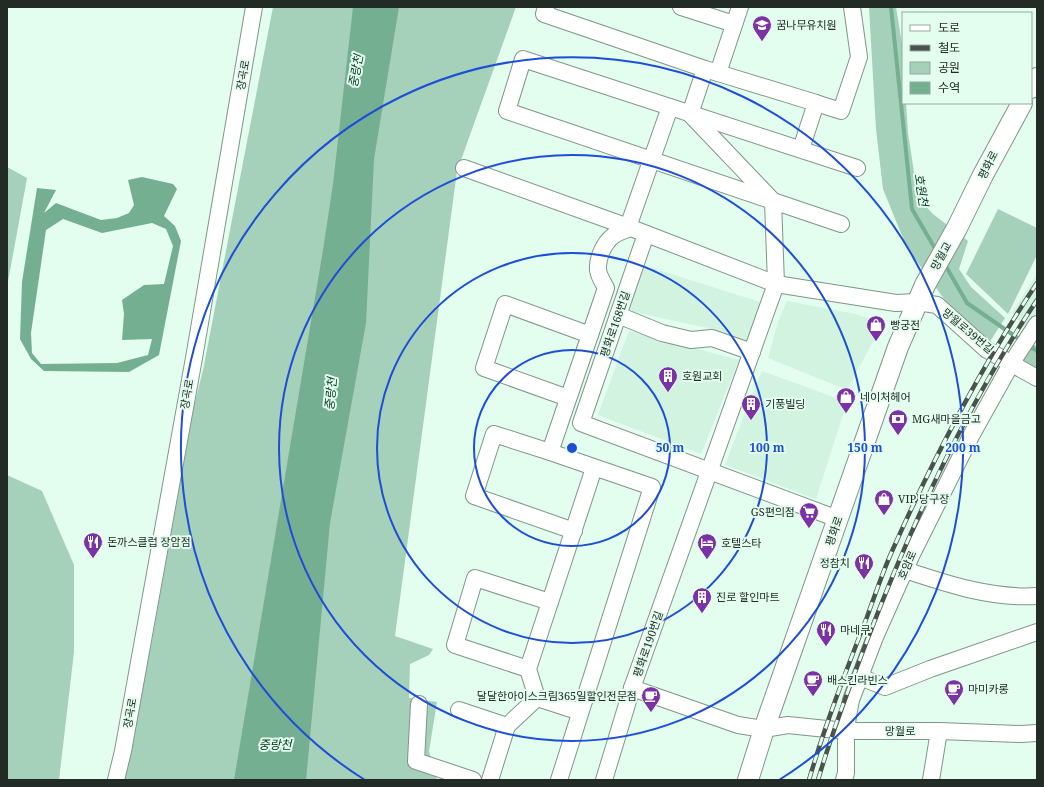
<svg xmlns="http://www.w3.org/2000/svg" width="1044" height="787" viewBox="0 0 1044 787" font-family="'Noto Serif','Noto Sans KR',serif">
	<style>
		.built { fill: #d1f3e0 }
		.green { fill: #a5d0b9 }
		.water { fill: #75af91; fill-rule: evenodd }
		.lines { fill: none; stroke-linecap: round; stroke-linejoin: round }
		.stream { stroke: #75af91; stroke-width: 4 }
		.minor-casing { stroke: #7e9689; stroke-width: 18 }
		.major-casing { stroke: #7e9689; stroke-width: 22 }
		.minor { stroke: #fff; stroke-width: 16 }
		.major { stroke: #fff; stroke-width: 20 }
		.rail-casing { stroke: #47534c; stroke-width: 4.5 }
		.rail { stroke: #e3fdee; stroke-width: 3; stroke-dasharray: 9; stroke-linecap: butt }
		.ring { fill: none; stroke: #1d4ed8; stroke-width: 2 }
		.labels { text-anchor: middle; stroke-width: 4; stroke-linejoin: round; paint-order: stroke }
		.poi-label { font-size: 11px; fill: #222b26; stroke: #e3fdee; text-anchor: start }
		.street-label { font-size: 11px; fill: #222b26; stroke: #e3fdee }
		.water-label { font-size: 12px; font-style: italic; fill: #013420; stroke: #e3fdee }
		.centre { fill: #1d4ed8; stroke: #e3fdee; stroke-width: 2 }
		.ring-label { font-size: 12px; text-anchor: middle; font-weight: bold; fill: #1d4ed8; stroke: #e3fdee; stroke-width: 4; stroke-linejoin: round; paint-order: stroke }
	</style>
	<rect width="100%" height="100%" fill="#e3fdee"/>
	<g class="built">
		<polygon points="643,265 763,303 745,344 708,328 628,311"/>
		<polygon points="1037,274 1037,313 1026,330 1012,313"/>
		<polygon points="787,301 855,314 883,323 847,390 768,358 778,322"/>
		<polygon points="629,331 739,360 701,454 598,415"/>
		<polygon points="762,371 847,402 816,499 725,465 753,392"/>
	</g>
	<g class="green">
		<polygon points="273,7 516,7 457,171 395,636 433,649 429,655 410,664 409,698 437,702 429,751 437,780 122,780 151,646 194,406 203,370"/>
		<polygon points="869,7 896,7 903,50 903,103 906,103 908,133 918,198 933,214 968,241 959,269 971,287 1005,318 989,343 950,307 907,248 883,189 876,129"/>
		<polygon points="7,167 27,178 7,287"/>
		<polygon points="998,209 1037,228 1037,255 1008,314 966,274"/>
		<polygon points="1032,344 1037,346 1037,369 1023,362"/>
		<polygon points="7,475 42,491 74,565 74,652 59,780 7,780"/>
	</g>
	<g class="water">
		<polygon points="353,7 399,7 374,159 366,323 330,523 306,780 234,780 323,250 333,184"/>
		<path d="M142 177 173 184 177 189 164 216 175 226 181 241 159 355 129 372 44 371 31 359 20 339 22 282 37 188 56 190 44 213 56 203 101 220 117 218 129 213 134 205 128 180ZM63 219 102 233 152 223 166 229 173 246 164 284 144 285 122 300 124 314 122 340 152 339 148 355 117 363 41 364 32 353 31 333 46 230Z"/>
	</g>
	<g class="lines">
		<g class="stream">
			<polyline points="891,7 912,209 937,252"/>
			<polyline points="944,263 967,303 1022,341"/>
			<polyline points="1028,345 1037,351"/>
		</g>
		<defs>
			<g id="minor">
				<polyline points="546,7 544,14 705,69"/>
				<polyline points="681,7 734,24"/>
				<polyline points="718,73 740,7"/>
				<polyline points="816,103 841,111 859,57 852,7"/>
				<polyline points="801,149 816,103 705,69 690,114 773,201 841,224"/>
				<polyline points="464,168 631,228 776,284 896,303 917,302 937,305 987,350 1037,378"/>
				<polyline points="628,227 670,107"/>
				<polyline points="646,234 581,423 838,519"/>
				<polyline points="618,315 662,333 691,340 712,338 752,352"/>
				<polyline points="568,398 484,368 505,304 590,335"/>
				<polyline points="550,452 494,434 474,496 574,531"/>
				<path d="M905 570C947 584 992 599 1037 596"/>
				<polyline points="528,669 455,645 475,578 550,602"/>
				<polyline points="860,677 885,687 930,669 1037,632"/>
				<polyline points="632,688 738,725 764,729 788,725 846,731 939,731 1021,734 1037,733"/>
				<polyline points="419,704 416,761 473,780"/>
				<polyline points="459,710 507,726"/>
				<polyline points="580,712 537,698 528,669 594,468"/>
				<polyline points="116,780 123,751 194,358 254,7"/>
				<polyline points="490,780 507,726 537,698"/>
				<path d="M559 780 652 487 550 452 606 288C603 282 599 277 598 270 597 258 604 243 613 236 618 232 625 230 631 228"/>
				<polyline points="604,780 632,688 776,284 773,201 507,111 523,59 857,168"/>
				<polyline points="844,780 846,773 846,731 848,716 851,700 875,637 911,556 972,434 1011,364 1037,324"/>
				<polyline points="931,780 939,731"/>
			</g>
			<g id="major">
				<polyline points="1031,88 1037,78"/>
				<polyline points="748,780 764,729 898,347 925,285 957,228 983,175 1022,103"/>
			</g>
		</defs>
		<use href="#minor" class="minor-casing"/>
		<use href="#major" class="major-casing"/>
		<use href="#minor" class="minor"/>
		<use href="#major" class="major"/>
		<defs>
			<g id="rail">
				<path d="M809 780C825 725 846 671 867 617 875 595 883 571 893 549 934 457 981 367 1037 283"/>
				<path d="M818 780C832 732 850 685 868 638 913 520 967 405 1037 300"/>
			</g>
		</defs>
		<use href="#rail" class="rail-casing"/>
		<use href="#rail" class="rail"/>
	</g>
	<g class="ring">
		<circle cx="572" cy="448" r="98"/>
		<circle cx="572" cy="448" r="195"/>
		<circle cx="572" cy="448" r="293"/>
		<path d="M365 780A391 391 0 1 1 779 780"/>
	</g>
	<defs>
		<symbol id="school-pin" viewBox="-11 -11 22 30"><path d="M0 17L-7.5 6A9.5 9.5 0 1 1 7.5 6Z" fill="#7c32a4" stroke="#e3fdee"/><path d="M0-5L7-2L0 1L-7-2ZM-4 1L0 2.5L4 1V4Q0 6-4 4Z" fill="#fff"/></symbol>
		<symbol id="shop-pin" viewBox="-11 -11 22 30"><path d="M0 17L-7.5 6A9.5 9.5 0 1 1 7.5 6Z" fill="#7c32a4" stroke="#e3fdee"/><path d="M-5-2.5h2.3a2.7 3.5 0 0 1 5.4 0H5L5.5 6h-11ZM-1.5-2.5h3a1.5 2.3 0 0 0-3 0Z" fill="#fff"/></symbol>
		<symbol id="building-pin" viewBox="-11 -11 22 30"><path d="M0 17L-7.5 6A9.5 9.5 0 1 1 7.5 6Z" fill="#7c32a4" stroke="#e3fdee"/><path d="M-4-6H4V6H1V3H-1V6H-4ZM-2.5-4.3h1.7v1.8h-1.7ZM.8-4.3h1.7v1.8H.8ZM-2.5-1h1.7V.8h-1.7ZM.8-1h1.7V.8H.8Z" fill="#fff"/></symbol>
		<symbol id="bank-pin" viewBox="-11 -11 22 30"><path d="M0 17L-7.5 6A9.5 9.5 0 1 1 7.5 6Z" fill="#7c32a4" stroke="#e3fdee"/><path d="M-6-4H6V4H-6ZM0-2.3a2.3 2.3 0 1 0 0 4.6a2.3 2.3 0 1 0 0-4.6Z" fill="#fff"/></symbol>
		<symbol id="supermarket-pin" viewBox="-11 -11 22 30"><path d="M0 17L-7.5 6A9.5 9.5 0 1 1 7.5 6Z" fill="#7c32a4" stroke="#e3fdee"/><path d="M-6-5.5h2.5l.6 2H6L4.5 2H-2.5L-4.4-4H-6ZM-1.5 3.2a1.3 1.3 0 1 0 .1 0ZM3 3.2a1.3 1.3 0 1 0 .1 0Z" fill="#fff"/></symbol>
		<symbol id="restaurant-pin" viewBox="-11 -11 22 30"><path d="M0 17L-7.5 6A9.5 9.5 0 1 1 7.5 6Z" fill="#7c32a4" stroke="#e3fdee"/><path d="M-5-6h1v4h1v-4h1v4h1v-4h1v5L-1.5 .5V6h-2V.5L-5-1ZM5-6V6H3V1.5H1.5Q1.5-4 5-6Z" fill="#fff"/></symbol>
		<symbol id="hotel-pin" viewBox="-11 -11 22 30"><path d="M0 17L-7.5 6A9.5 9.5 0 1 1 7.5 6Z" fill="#7c32a4" stroke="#e3fdee"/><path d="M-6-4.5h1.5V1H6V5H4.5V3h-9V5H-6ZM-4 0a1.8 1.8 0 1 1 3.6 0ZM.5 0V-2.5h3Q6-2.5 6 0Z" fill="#fff"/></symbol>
		<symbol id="cafe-pin" viewBox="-11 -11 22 30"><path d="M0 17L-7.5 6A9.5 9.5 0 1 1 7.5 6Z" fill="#7c32a4" stroke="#e3fdee"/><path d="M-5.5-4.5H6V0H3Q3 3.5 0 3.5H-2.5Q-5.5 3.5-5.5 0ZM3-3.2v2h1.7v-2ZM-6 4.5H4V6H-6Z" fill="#fff"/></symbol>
	</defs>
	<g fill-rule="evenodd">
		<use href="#school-pin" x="751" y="14" width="22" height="30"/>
		<use href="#shop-pin" x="865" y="314" width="22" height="30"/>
		<use href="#building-pin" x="657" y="365" width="22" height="30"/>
		<use href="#shop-pin" x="835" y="386" width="22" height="30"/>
		<use href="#building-pin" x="740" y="393" width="22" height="30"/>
		<use href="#bank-pin" x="887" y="408" width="22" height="30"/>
		<use href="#shop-pin" x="873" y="488" width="22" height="30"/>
		<use href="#supermarket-pin" x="798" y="501" width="22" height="30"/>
		<use href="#restaurant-pin" x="82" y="531" width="22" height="30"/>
		<use href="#hotel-pin" x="696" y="532" width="22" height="30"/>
		<use href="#restaurant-pin" x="853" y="552" width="22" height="30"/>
		<use href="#building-pin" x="691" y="586" width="22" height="30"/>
		<use href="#restaurant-pin" x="815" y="619" width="22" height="30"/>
		<use href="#cafe-pin" x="802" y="669" width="22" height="30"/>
		<use href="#cafe-pin" x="943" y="678" width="22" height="30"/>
		<use href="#cafe-pin" x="640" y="685" width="22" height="30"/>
	</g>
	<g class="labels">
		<g class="poi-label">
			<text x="776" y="29">꿈나무유치원</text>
			<text x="890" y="329">빵궁전</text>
			<text x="682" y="380">호원교회</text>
			<text x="860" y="401">네이처헤어</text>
			<text x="765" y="408">기풍빌딩</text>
			<text x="912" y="423">MG새마을금고</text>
			<text x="898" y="503">VIP 당구장</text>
			<text x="795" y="516" text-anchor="end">GS편의점</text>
			<text x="107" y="546">돈까스클럽 장암점</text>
			<text x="721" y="547">호텔스타</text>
			<text x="850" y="567" text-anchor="end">정참치</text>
			<text x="716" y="601">진로 할인마트</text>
			<text x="840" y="634">마네쿠</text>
			<text x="827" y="684">배스킨라빈스</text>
			<text x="968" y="693">마미카롱</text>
			<text x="637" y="700" text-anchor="end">달달한아이스크림365일할인전문점</text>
		</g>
		<g class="street-label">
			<text transform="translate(243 75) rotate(-80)" y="4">장곡로</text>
			<text transform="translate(988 165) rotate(-63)" y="4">평화로</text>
			<text transform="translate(941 256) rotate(-61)" y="4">망월교</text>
			<text transform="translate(615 324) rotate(-71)" y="4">평화로168번길</text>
			<text transform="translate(968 331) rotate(40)" y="4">망월로39번길</text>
			<text transform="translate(187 394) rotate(-80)" y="4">장곡로</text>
			<text transform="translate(834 531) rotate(-71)" y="4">평화로</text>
			<text transform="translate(907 565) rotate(-67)" y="4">호암로</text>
			<text transform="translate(648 644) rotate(-71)" y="4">평화로190번길</text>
			<text transform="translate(130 713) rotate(-80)" y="4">장곡로</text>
			<text x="900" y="735">망월로</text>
		</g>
		<g class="water-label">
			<text transform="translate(356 71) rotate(-80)" y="4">중랑천</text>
			<text transform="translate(921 190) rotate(81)" y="4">호원천</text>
			<text transform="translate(331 394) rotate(-85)" y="4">중랑천</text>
			<text x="275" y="749">중랑천</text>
		</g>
	</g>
	<circle cx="572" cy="448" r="6" class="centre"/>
	<g class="ring-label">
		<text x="670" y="452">50 m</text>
		<text x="767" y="452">100 m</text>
		<text x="865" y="452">150 m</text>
		<text x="963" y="452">200 m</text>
	</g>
	<rect width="1044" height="787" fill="none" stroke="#222b26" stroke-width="16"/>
	<rect x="902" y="12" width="130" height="92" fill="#e3fdee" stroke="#96a99e"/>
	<rect x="910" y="25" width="20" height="6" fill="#ffffff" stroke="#96a99e"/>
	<text x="938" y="32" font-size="12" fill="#222b26">도로</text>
	<rect x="910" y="45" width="20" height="6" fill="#47534c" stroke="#96a99e"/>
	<text x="938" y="52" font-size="12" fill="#222b26">철도</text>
	<rect x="910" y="62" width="20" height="12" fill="#a5d0b9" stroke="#96a99e"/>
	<text x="938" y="72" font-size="12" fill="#222b26">공원</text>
	<rect x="910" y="82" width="20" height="12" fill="#75af91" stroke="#96a99e"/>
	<text x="938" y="92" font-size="12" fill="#222b26">수역</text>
</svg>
